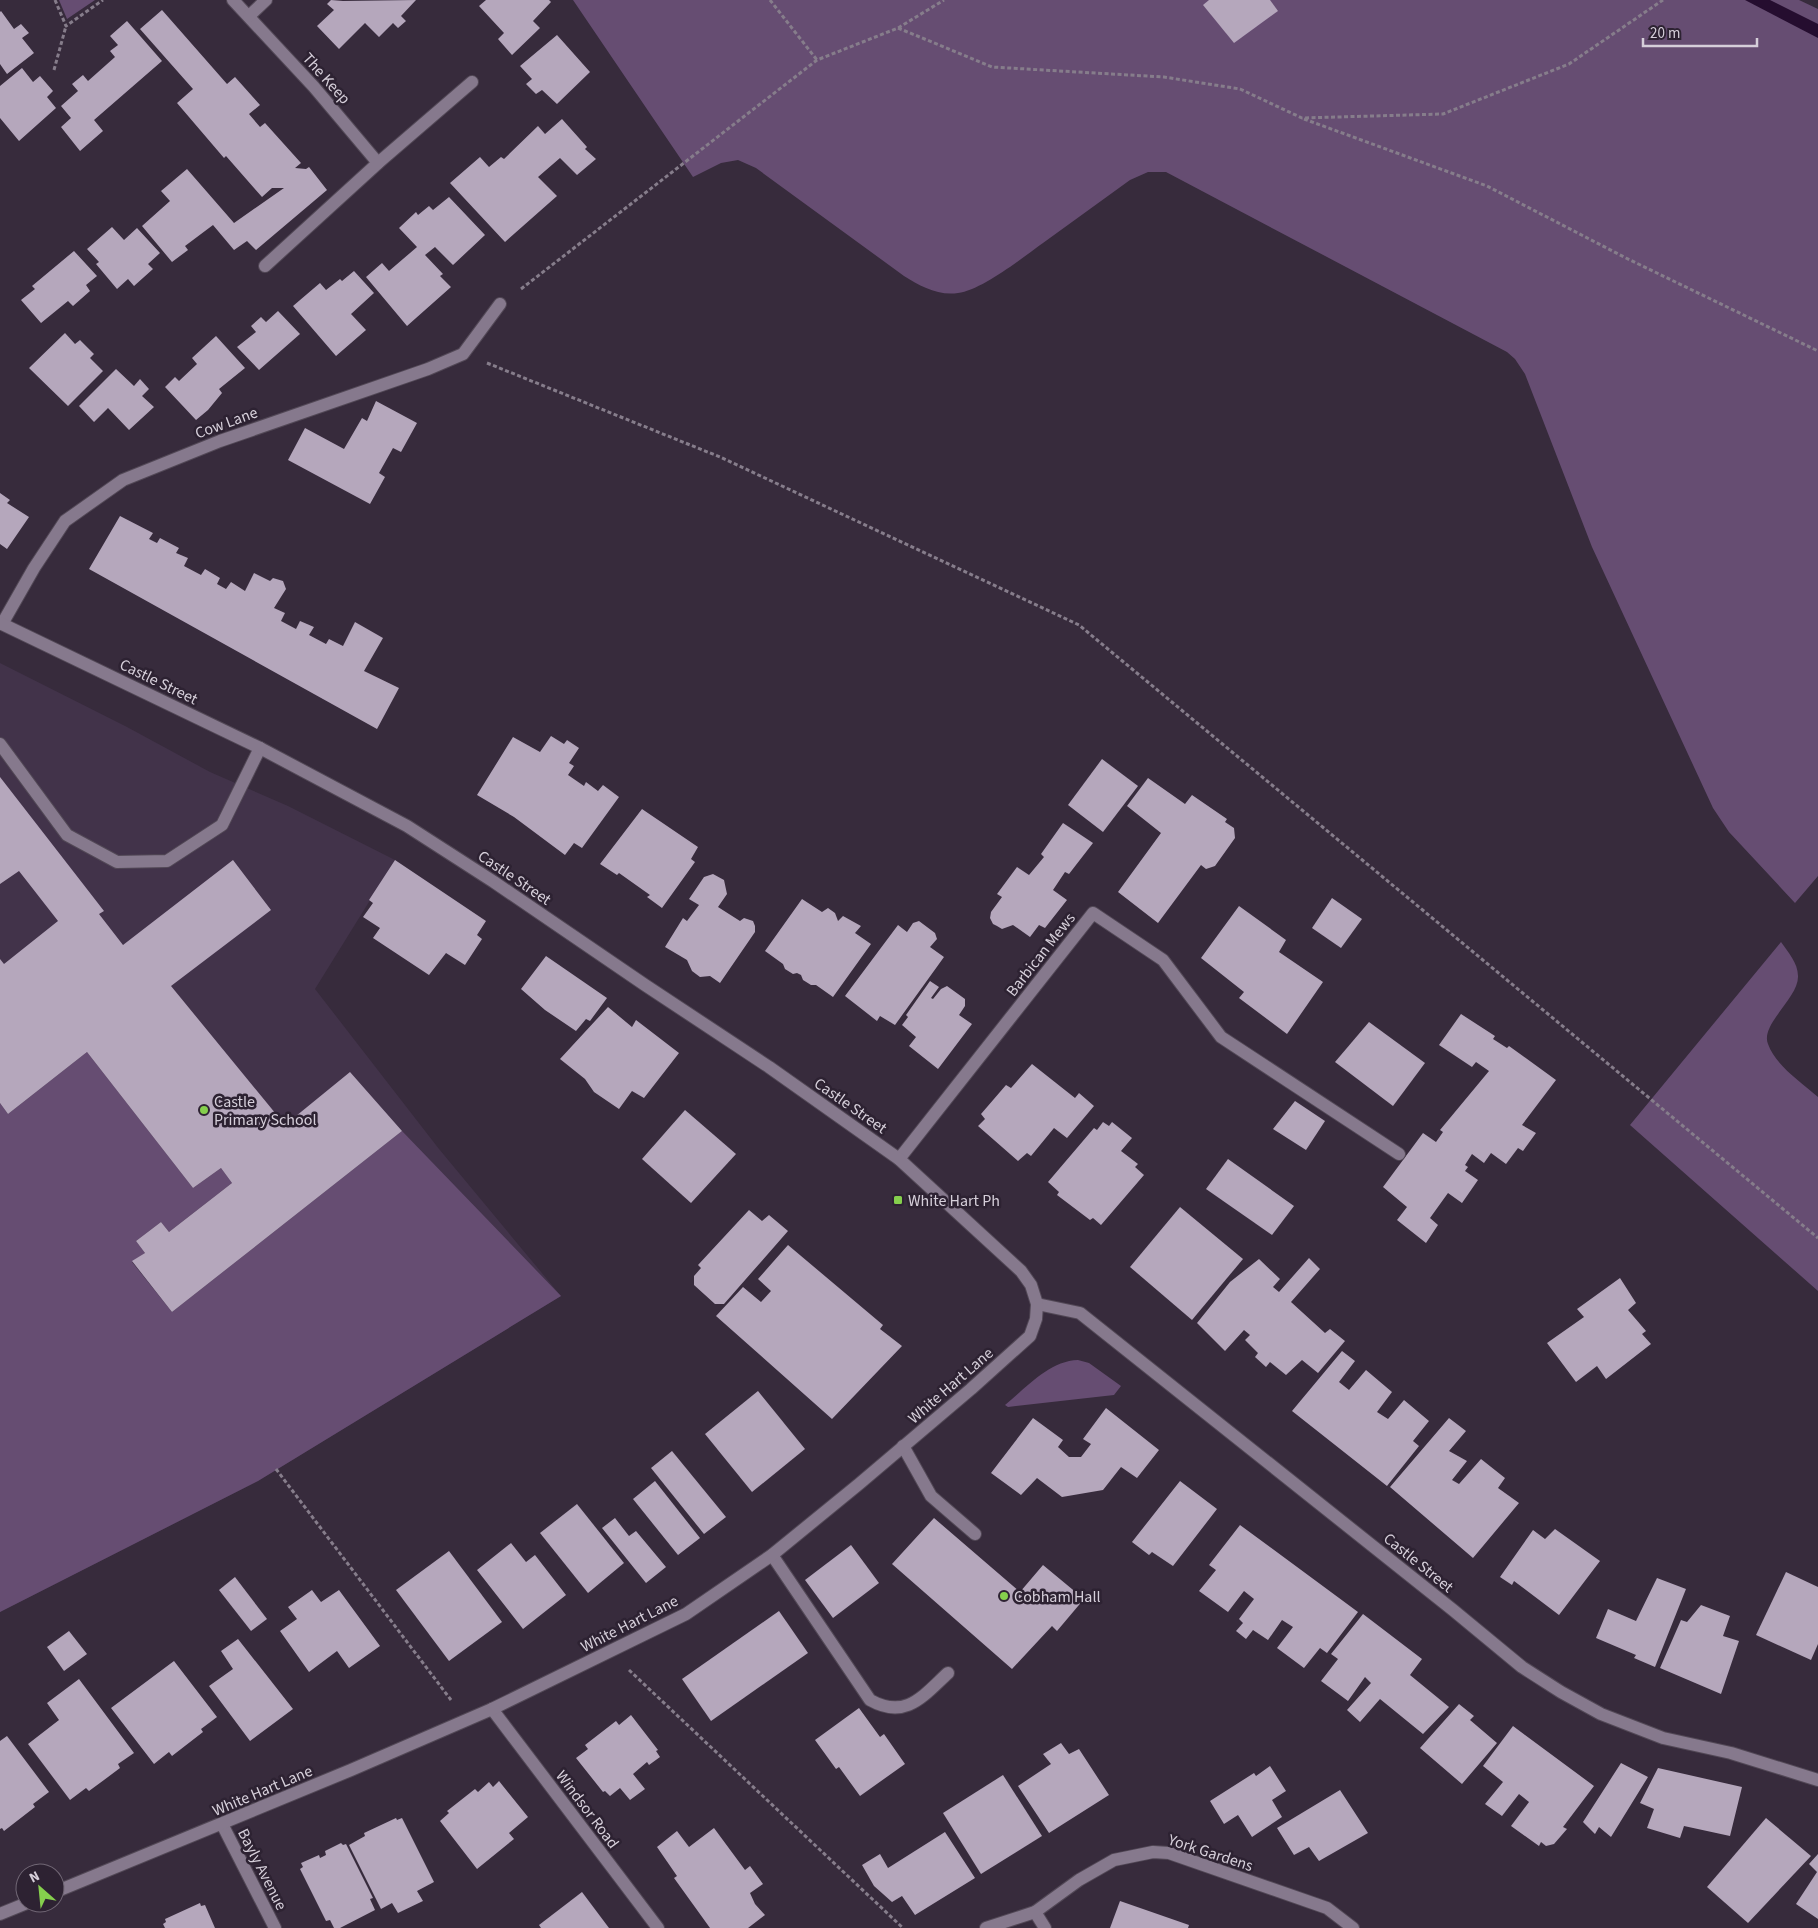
<svg xmlns="http://www.w3.org/2000/svg" width="1818" height="1928" viewBox="0 0 1818 1928" font-family="'Source Sans 3',sans-serif">
	<style>
		.built { fill: #42334a }
		.green { fill: #664d72 }
		.water { fill: #250d2f }
		.building { fill: #b5a7bc }
		.lines { fill: none; stroke-linecap: round; stroke-linejoin: round }
		.lane-casing { stroke: #524856; stroke-width: 14 }
		.street-casing { stroke: #524856; stroke-width: 14 }
		.secondary-casing { stroke: #524856; stroke-width: 14 }
		.path { stroke: #867d8b; stroke-width: 3; stroke-dasharray: 4 2.5; stroke-linecap: butt }
		.lane { stroke: #86798d; stroke-width: 12 }
		.street { stroke: #86798d; stroke-width: 12 }
		.secondary { stroke: #86798d; stroke-width: 12 }
		.poi-dot { fill: #85cf4d; stroke: #2d2232; stroke-width: 2 }
		.labels { text-anchor: middle; stroke-width: 5; stroke-linejoin: round; paint-order: stroke }
		.street-label { font-size: 16px; fill: #d6cfda; stroke: #2d2232 }
		.poi-label { font-size: 16px; fill: #d6cfda; stroke: #2d2232; text-anchor: start }
	</style>
	<rect width="100%" height="100%" fill="#372b3c"/>
	<polygon class="built" points="0,663 127,727 210,772 288,806 395,860 315,989 439,1149 561,1296 258,1481 0,1612"/>
	<g class="green">
		<polygon points="59,0 95,0 67,19"/>
		<path d="M573 0H1799L1818 9V876L1795 903 1729 832 1713 808 1592 547 1525 374 1515 359 1507 352 1166 172H1148L1130 180C1101 201 1072 222 1043 243 1022 258 982 290 958 293 938 296 920 286 904 276L756 168 738 160 721 163 693 177Z"/>
		<path d="M1781 942C1788 952 1798 963 1798 976 1799 998 1760 1024 1768 1044 1776 1066 1801 1082 1818 1097V1291L1630 1125Z"/>
		<polygon points="87,1052 193,1188 221,1168 232,1183 169,1232 161,1222 136,1241 145,1253 132,1262 172,1312 402,1131 561,1296 258,1481 0,1612 0,1103 8,1114"/>
		<path d="M1078 1360 1089 1363 1121 1386 1114 1395 1008 1407 1005 1405C1027 1387 1049 1361 1078 1360Z"/>
	</g>
	<polygon class="water" points="1745,0 1770,0 1818,24 1818,38"/>
	<g class="building">
		<polygon points="331,0 343,1 416,0 401,16 406,21 398,28 393,23 379,37 365,23 339,49 317,26 334,10 327,4"/>
		<polygon points="486,0 549,0 551,2 533,21 540,28 512,55 498,39 504,33 479,6"/>
		<polygon points="1209,0 1270,0 1278,11 1234,43 1203,5"/>
		<polygon points="162,10 227,84 235,77 260,105 249,114 260,127 265,123 301,163 295,168 306,169 309,167 327,190 256,250 247,241 234,250 213,225 185,246 188,250 172,262 142,226 170,201 161,191 187,169 234,223 284,188 272,188 262,197 226,156 224,158 177,103 193,89 140,29"/>
		<polygon points="1,11 14,29 21,24 29,33 22,38 34,53 7,74 0,64 0,12"/>
		<polygon points="127,21 162,61 94,120 103,131 80,151 61,127 71,118 61,106 78,91 72,84 83,75 88,81 115,57 110,51 118,45 110,36"/>
		<polygon points="557,35 590,72 557,104 542,90 536,94 526,84 532,79 520,66"/>
		<polygon points="22,68 33,82 40,76 53,91 47,97 56,108 19,141 0,118 0,86"/>
		<polygon points="562,119 587,147 585,149 596,159 577,175 560,158 538,177 557,196 505,242 450,183 480,157 489,167 501,157 504,159 538,126 545,134"/>
		<polygon points="449,197 485,235 453,265 435,247 425,255 443,274 440,276 451,287 407,326 366,277 382,263 389,271 417,247 399,228 416,212 418,215 429,206 433,210"/>
		<polygon points="112,227 124,240 137,228 160,253 148,264 153,269 134,286 128,279 117,289 96,264 99,262 87,249"/>
		<polygon points="74,251 97,276 86,285 90,291 73,306 68,301 41,323 21,300 35,289 32,286"/>
		<polygon points="354,271 374,293 351,314 366,330 336,356 293,306 320,283 326,290 340,279 342,281"/>
		<polygon points="278,311 300,334 259,370 237,347 256,332 251,326 261,317 266,322"/>
		<polygon points="65,333 75,344 80,340 94,354 90,358 103,371 68,406 29,368"/>
		<polygon points="216,336 245,368 219,389 222,393 208,410 196,420 165,387 175,377 179,381 197,364 192,358"/>
		<polygon points="116,369 134,386 140,379 149,389 142,396 154,407 129,430 108,408 94,422 79,406"/>
		<polygon points="376,401 417,423 401,452 393,448 379,473 385,477 370,504 288,460 305,428 344,449 362,418 367,421"/>
		<polygon points="0,493 10,500 7,503 29,517 7,549 0,544"/>
		<polygon points="120,516 153,533 149,539 157,543 160,538 179,548 176,553 188,558 184,566 201,575 205,569 220,578 217,584 226,589 231,582 245,591 254,573 270,581 273,578 283,581 286,589 274,608 285,613 281,621 296,629 300,621 314,627 309,635 326,644 329,639 343,646 355,622 383,638 364,671 399,688 377,729 89,569"/>
		<polygon points="551,736 564,744 567,740 579,748 569,763 574,766 568,775 584,786 586,782 598,791 603,785 619,797 582,848 574,843 565,855 514,817 477,795 513,737 540,752"/>
		<polygon points="1102,759 1138,786 1103,832 1068,805"/>
		<polygon points="0,777 104,911 99,914 123,945 233,860 271,910 171,986 285,1125 350,1072 402,1131 172,1312 132,1261 145,1253 136,1241 161,1222 169,1232 232,1183 221,1168 193,1188 87,1052 8,1114 0,1103 0,959 4,964 58,921 19,871 0,884"/>
		<polygon points="1148,778 1185,804 1192,795 1227,819 1225,822 1234,828 1235,838 1215,866 1206,869 1201,865 1158,923 1118,892 1161,833 1127,806"/>
		<polygon points="642,809 698,847 691,859 695,862 662,908 647,897 650,895 619,873 617,875 600,864"/>
		<polygon points="1063,823 1093,843 1069,874 1065,872 1053,890 1067,900 1045,928 1039,925 1030,937 1013,925 1002,929 997,926 993,924 990,918 991,912 1002,897 997,894 1017,867 1029,875 1044,857 1041,854"/>
		<polygon points="395,860 486,921 477,935 482,939 465,965 446,953 429,975 373,938 380,928 363,917 373,903 369,900"/>
		<polygon points="713,874 724,880 727,894 718,907 740,921 744,918 753,921 755,926 755,932 720,983 710,976 700,977 692,971 687,960 665,947 683,918 687,921 699,905 689,899 704,877"/>
		<polygon points="1332,898 1362,919 1341,948 1312,928"/>
		<polygon points="802,899 822,912 828,908 835,913 838,921 843,916 861,926 855,933 871,944 833,997 816,985 811,985 803,980 801,975 797,973 793,974 785,969 783,964 765,951"/>
		<polygon points="1239,906 1286,940 1279,952 1323,982 1287,1034 1239,998 1244,992 1201,958"/>
		<polygon points="919,921 935,933 937,939 930,947 944,957 895,1025 880,1016 877,1021 845,996 898,925 907,932 913,923"/>
		<polygon points="546,956 607,998 590,1021 586,1019 576,1031 545,1010 521,989"/>
		<polygon points="930,981 939,987 931,998 933,999 941,989 947,986 965,999 965,1006 959,1015 972,1024 938,1069 909,1046 916,1037 902,1025 908,1017 906,1015"/>
		<polygon points="608,1007 632,1027 636,1020 679,1053 644,1098 632,1091 619,1109 594,1092 585,1079 560,1059"/>
		<polygon points="1461,1014 1495,1036 1493,1039 1507,1048 1509,1046 1556,1080 1522,1125 1536,1133 1523,1151 1518,1148 1506,1164 1491,1153 1484,1163 1472,1154 1465,1165 1468,1167 1465,1171 1478,1180 1462,1203 1448,1193 1430,1218 1438,1225 1426,1243 1397,1220 1407,1207 1383,1187 1423,1133 1436,1142 1443,1132 1440,1130 1489,1071 1476,1062 1472,1067 1439,1045"/>
		<polygon points="1369,1022 1425,1063 1393,1106 1335,1062"/>
		<polygon points="1032,1064 1075,1098 1079,1093 1094,1106 1067,1138 1054,1128 1031,1156 1027,1153 1018,1161 978,1126 985,1119 981,1114 1006,1085 1011,1088"/>
		<polygon points="1295,1101 1325,1121 1306,1150 1273,1129"/>
		<polygon points="685,1110 736,1154 691,1203 642,1159"/>
		<polygon points="1103,1122 1109,1126 1112,1122 1132,1138 1121,1151 1138,1164 1135,1167 1144,1175 1101,1225 1093,1218 1090,1220 1057,1195 1059,1192 1048,1182 1094,1128 1097,1130"/>
		<polygon points="1228,1159 1294,1206 1272,1235 1206,1189"/>
		<polygon points="1180,1207 1243,1259 1192,1320 1130,1267"/>
		<polygon points="749,1210 762,1221 769,1215 788,1231 724,1304 715,1304 694,1285 694,1276 701,1268 698,1265"/>
		<polygon points="788,1245 883,1325 880,1329 902,1346 832,1419 716,1316 743,1287 761,1302 771,1291 758,1279"/>
		<polygon points="1309,1258 1320,1269 1291,1302 1325,1333 1330,1329 1345,1341 1318,1373 1302,1360 1286,1375 1270,1362 1266,1367 1255,1357 1258,1353 1245,1340 1250,1335 1244,1330 1225,1351 1197,1323 1230,1282 1259,1259 1280,1279 1273,1287 1279,1292"/>
		<polygon points="1620,1278 1636,1303 1628,1310 1646,1331 1642,1334 1651,1344 1606,1379 1597,1366 1576,1382 1547,1343 1584,1317 1577,1309"/>
		<polygon points="1342,1351 1355,1361 1339,1382 1349,1390 1366,1370 1392,1392 1377,1412 1388,1419 1404,1400 1429,1421 1413,1441 1419,1446 1387,1486 1292,1411"/>
		<polygon points="758,1391 805,1449 752,1492 705,1434"/>
		<polygon points="1106,1408 1159,1450 1137,1478 1121,1467 1103,1490 1062,1497 1037,1478 1021,1495 991,1473 1033,1418 1063,1440 1058,1447 1069,1457 1081,1457 1091,1444 1083,1439"/>
		<polygon points="1449,1418 1466,1431 1449,1451 1467,1461 1452,1480 1459,1484 1481,1459 1505,1478 1498,1488 1519,1503 1473,1558 1390,1487"/>
		<polygon points="672,1451 726,1517 704,1534 651,1468"/>
		<polygon points="655,1481 700,1538 678,1555 633,1499"/>
		<polygon points="1180,1481 1217,1509 1173,1566 1152,1552 1149,1555 1132,1542"/>
		<polygon points="577,1504 624,1563 588,1593 540,1533"/>
		<polygon points="615,1518 629,1536 636,1531 666,1567 646,1583 602,1528"/>
		<polygon points="934,1518 1020,1592 1043,1565 1084,1599 1057,1631 1052,1626 1012,1669 892,1564"/>
		<polygon points="1240,1525 1358,1612 1327,1653 1320,1648 1304,1668 1277,1648 1293,1627 1282,1620 1268,1640 1253,1630 1246,1639 1236,1631 1243,1623 1239,1619 1254,1599 1244,1591 1228,1612 1199,1591 1216,1570 1209,1565"/>
		<polygon points="1555,1529 1600,1561 1559,1615 1514,1581 1512,1585 1500,1577 1533,1530 1545,1539"/>
		<polygon points="511,1543 526,1562 535,1555 566,1595 523,1629 477,1570"/>
		<polygon points="851,1545 879,1583 833,1618 805,1580"/>
		<polygon points="449,1551 502,1622 449,1661 396,1590"/>
		<polygon points="1786,1572 1818,1587 1818,1644 1811,1660 1756,1635"/>
		<polygon points="235,1577 267,1619 251,1631 219,1590"/>
		<polygon points="1657,1578 1686,1589 1655,1667 1634,1658 1636,1655 1596,1638 1608,1609 1636,1621"/>
		<polygon points="312,1590 321,1602 339,1590 380,1646 349,1668 337,1651 309,1672 280,1631 297,1619 288,1607"/>
		<polygon points="1701,1605 1730,1616 1723,1636 1739,1641 1721,1694 1660,1668 1681,1620 1687,1622"/>
		<polygon points="779,1611 808,1653 711,1721 682,1679"/>
		<polygon points="1363,1614 1422,1659 1410,1675 1449,1707 1423,1734 1380,1699 1360,1722 1347,1710 1371,1683 1365,1677 1348,1701 1321,1681 1338,1659 1331,1654"/>
		<polygon points="69,1631 87,1654 64,1671 47,1647"/>
		<polygon points="238,1639 293,1709 250,1741 209,1686 233,1669 221,1651"/>
		<polygon points="174,1661 217,1717 201,1729 203,1732 172,1756 169,1752 154,1764 111,1708"/>
		<polygon points="79,1679 134,1753 118,1764 120,1768 104,1780 89,1791 86,1788 70,1800 28,1744 59,1720 47,1703"/>
		<polygon points="1459,1704 1474,1716 1470,1720 1497,1743 1462,1784 1420,1748"/>
		<polygon points="859,1708 880,1737 884,1734 905,1764 860,1796 839,1767 836,1769 815,1740"/>
		<polygon points="631,1715 658,1750 656,1751 660,1757 649,1765 647,1762 633,1774 645,1789 630,1800 620,1788 610,1796 605,1791 603,1792 576,1758 588,1749 585,1745 616,1721 619,1725"/>
		<polygon points="1513,1726 1594,1786 1563,1827 1567,1829 1554,1844 1546,1846 1541,1842 1539,1846 1511,1826 1529,1802 1519,1794 1502,1816 1485,1804 1503,1782 1483,1766"/>
		<polygon points="7,1736 49,1792 33,1804 35,1807 4,1831 2,1828 0,1829 0,1741"/>
		<polygon points="1061,1743 1069,1754 1079,1749 1109,1795 1049,1833 1018,1786 1051,1764 1043,1754"/>
		<polygon points="1621,1763 1648,1777 1611,1837 1599,1827 1595,1834 1583,1822"/>
		<polygon points="1270,1766 1286,1791 1272,1800 1282,1817 1252,1837 1238,1815 1224,1824 1210,1801 1254,1773 1256,1776"/>
		<polygon points="1658,1768 1742,1787 1730,1836 1684,1826 1680,1838 1647,1828 1654,1809 1640,1803"/>
		<polygon points="1003,1775 1042,1836 981,1874 943,1813"/>
		<polygon points="499,1781 528,1817 509,1833 514,1839 477,1869 440,1821 449,1813 447,1811 475,1789 478,1792 489,1782 493,1787"/>
		<polygon points="1340,1790 1368,1833 1319,1861 1309,1847 1294,1855 1277,1828"/>
		<polygon points="396,1818 397,1820 402,1818 434,1882 417,1891 423,1901 398,1913 392,1903 381,1909 349,1845 365,1836 364,1833"/>
		<polygon points="1766,1818 1811,1856 1748,1923 1707,1887"/>
		<polygon points="714,1828 745,1870 750,1866 763,1884 750,1893 755,1904 765,1915 748,1928 710,1928 674,1878 677,1876 657,1847 677,1831 689,1847"/>
		<polygon points="945,1832 975,1878 915,1915 902,1896 892,1902 874,1886 862,1865 880,1854 888,1868"/>
		<polygon points="341,1843 343,1845 346,1844 373,1898 370,1899 375,1910 340,1928 334,1928 330,1920 326,1921 300,1869 303,1867 301,1863 319,1855 320,1858 326,1855 325,1851"/>
		<polygon points="1818,1854 1818,1919 1796,1904 1817,1872 1809,1864"/>
		<polygon points="582,1892 609,1928 541,1928 539,1925"/>
		<polygon points="1120,1901 1189,1925 1188,1928 1110,1928"/>
		<polygon points="200,1903 201,1906 205,1905 215,1928 165,1928 163,1924 166,1922 165,1919"/>
	</g>
	<g class="lines">
		<defs>
			<g id="lane">
				<polyline points="0,744 67,835 117,862 167,861 222,825 260,748"/>
				<polyline points="903,1446 931,1496 975,1534"/>
				<path d="M772 1555 870 1700C906 1720 923 1696 948 1673"/>
			</g>
			<g id="street">
				<polyline points="233,0 314,87 378,163"/>
				<polyline points="249,16 266,0"/>
				<polyline points="265,266 378,163 472,82"/>
				<polyline points="2,624 34,568 65,521 123,480 220,441 428,369 463,354 500,304"/>
				<polyline points="899,1159 1093,913 1163,960 1221,1037 1399,1154"/>
				<polyline points="1037,1304 1080,1313 1453,1610 1522,1667 1561,1692 1601,1714 1663,1738 1731,1753 1818,1780"/>
				<polyline points="492,1709 658,1928"/>
				<polyline points="222,1824 275,1928"/>
				<polyline points="1035,1912 1045,1928"/>
				<polyline points="986,1928 1035,1912 1079,1880 1114,1860 1153,1852 1169,1853 1327,1908 1353,1928"/>
			</g>
			<g id="secondary">
				<polyline points="0,623 260,748 407,826 494,882 645,985 769,1067 899,1159 1021,1271 1031,1285 1037,1304 1036,1319 1030,1336 971,1389 859,1484 772,1555 686,1614 492,1709 351,1770 55,1892"/>
				<polyline points="0,1914 27,1903"/>
			</g>
		</defs>
		<use href="#lane" class="lane-casing"/>
		<use href="#street" class="street-casing"/>
		<use href="#secondary" class="secondary-casing"/>
		<g class="path">
			<polyline points="55,0 66,26 103,0"/>
			<polyline points="770,0 817,60"/>
			<polyline points="898,28 992,67 1164,77 1240,89 1302,118 1443,114 1569,64 1663,0"/>
			<polyline points="54,70 66,26"/>
			<polyline points="1304,119 1487,186 1626,258 1818,351"/>
			<polyline points="521,289 817,60 898,28 944,0"/>
			<polyline points="487,363 720,457 1079,625 1818,1238"/>
			<polyline points="276,1469 451,1700"/>
			<polyline points="629,1670 903,1928"/>
		</g>
		<use href="#lane" class="lane"/>
		<use href="#street" class="street"/>
		<use href="#secondary" class="secondary"/>
	</g>
	<g class="poi-dot">
		<circle cx="204" cy="1110" r="5"/>
		<rect x="893" y="1195" width="10" height="10" rx="2.5"/>
		<circle cx="1004" cy="1596" r="5"/>
	</g>
	<g class="labels">
		<g class="street-label">
			<text transform="translate(327 78) rotate(48)" y="6">The Keep</text>
			<text transform="translate(226 422) rotate(-20)" y="6">Cow Lane</text>
			<text transform="translate(159 681) rotate(26)" y="6">Castle Street</text>
			<text transform="translate(515 877) rotate(34)" y="6">Castle Street</text>
			<text transform="translate(1040 954) rotate(-52)" y="6">Barbican Mews</text>
			<text transform="translate(851 1105) rotate(35)" y="6">Castle Street</text>
			<text transform="translate(950 1385) rotate(-41)" y="6">White Hart Lane</text>
			<text transform="translate(1419 1562) rotate(39)" y="6">Castle Street</text>
			<text transform="translate(629 1623) rotate(-27)" y="6">White Hart Lane</text>
			<text transform="translate(262 1790) rotate(-23)" y="6">White Hart Lane</text>
			<text transform="translate(588 1809) rotate(53)" y="6">Windsor Road</text>
			<text transform="translate(1211 1852) rotate(18)" y="6">York Gardens</text>
			<text transform="translate(263 1869) rotate(63)" y="6">Bayly Avenue</text>
		</g>
		<g class="poi-label">
			<text x="214" y="1107">Castle<tspan x="214" dy="18">Primary School</tspan></text>
			<text x="908" y="1206">White Hart Ph</text>
			<text x="1014" y="1602">Cobham Hall</text>
		</g>
	</g>
	<g transform="translate(40 1888) rotate(333)"><circle r="24" fill="#2d2232" stroke="#716775"/>
	<path d="M0-4L9 19L0 12L-9 19Z" fill="#85cf4d"/>
	<text y="-8" font-size="14" font-weight="bold" text-anchor="middle" fill="#d6cfda">N</text>
	</g>
	<path d="M1643 38v8h114v-8" fill="none" stroke="#d6cfda" stroke-width="2.5"/>
	<text x="1650" y="38" font-size="15" fill="#d6cfda" stroke="#2d2232" stroke-width="4" paint-order="stroke">20 m</text>
</svg>
